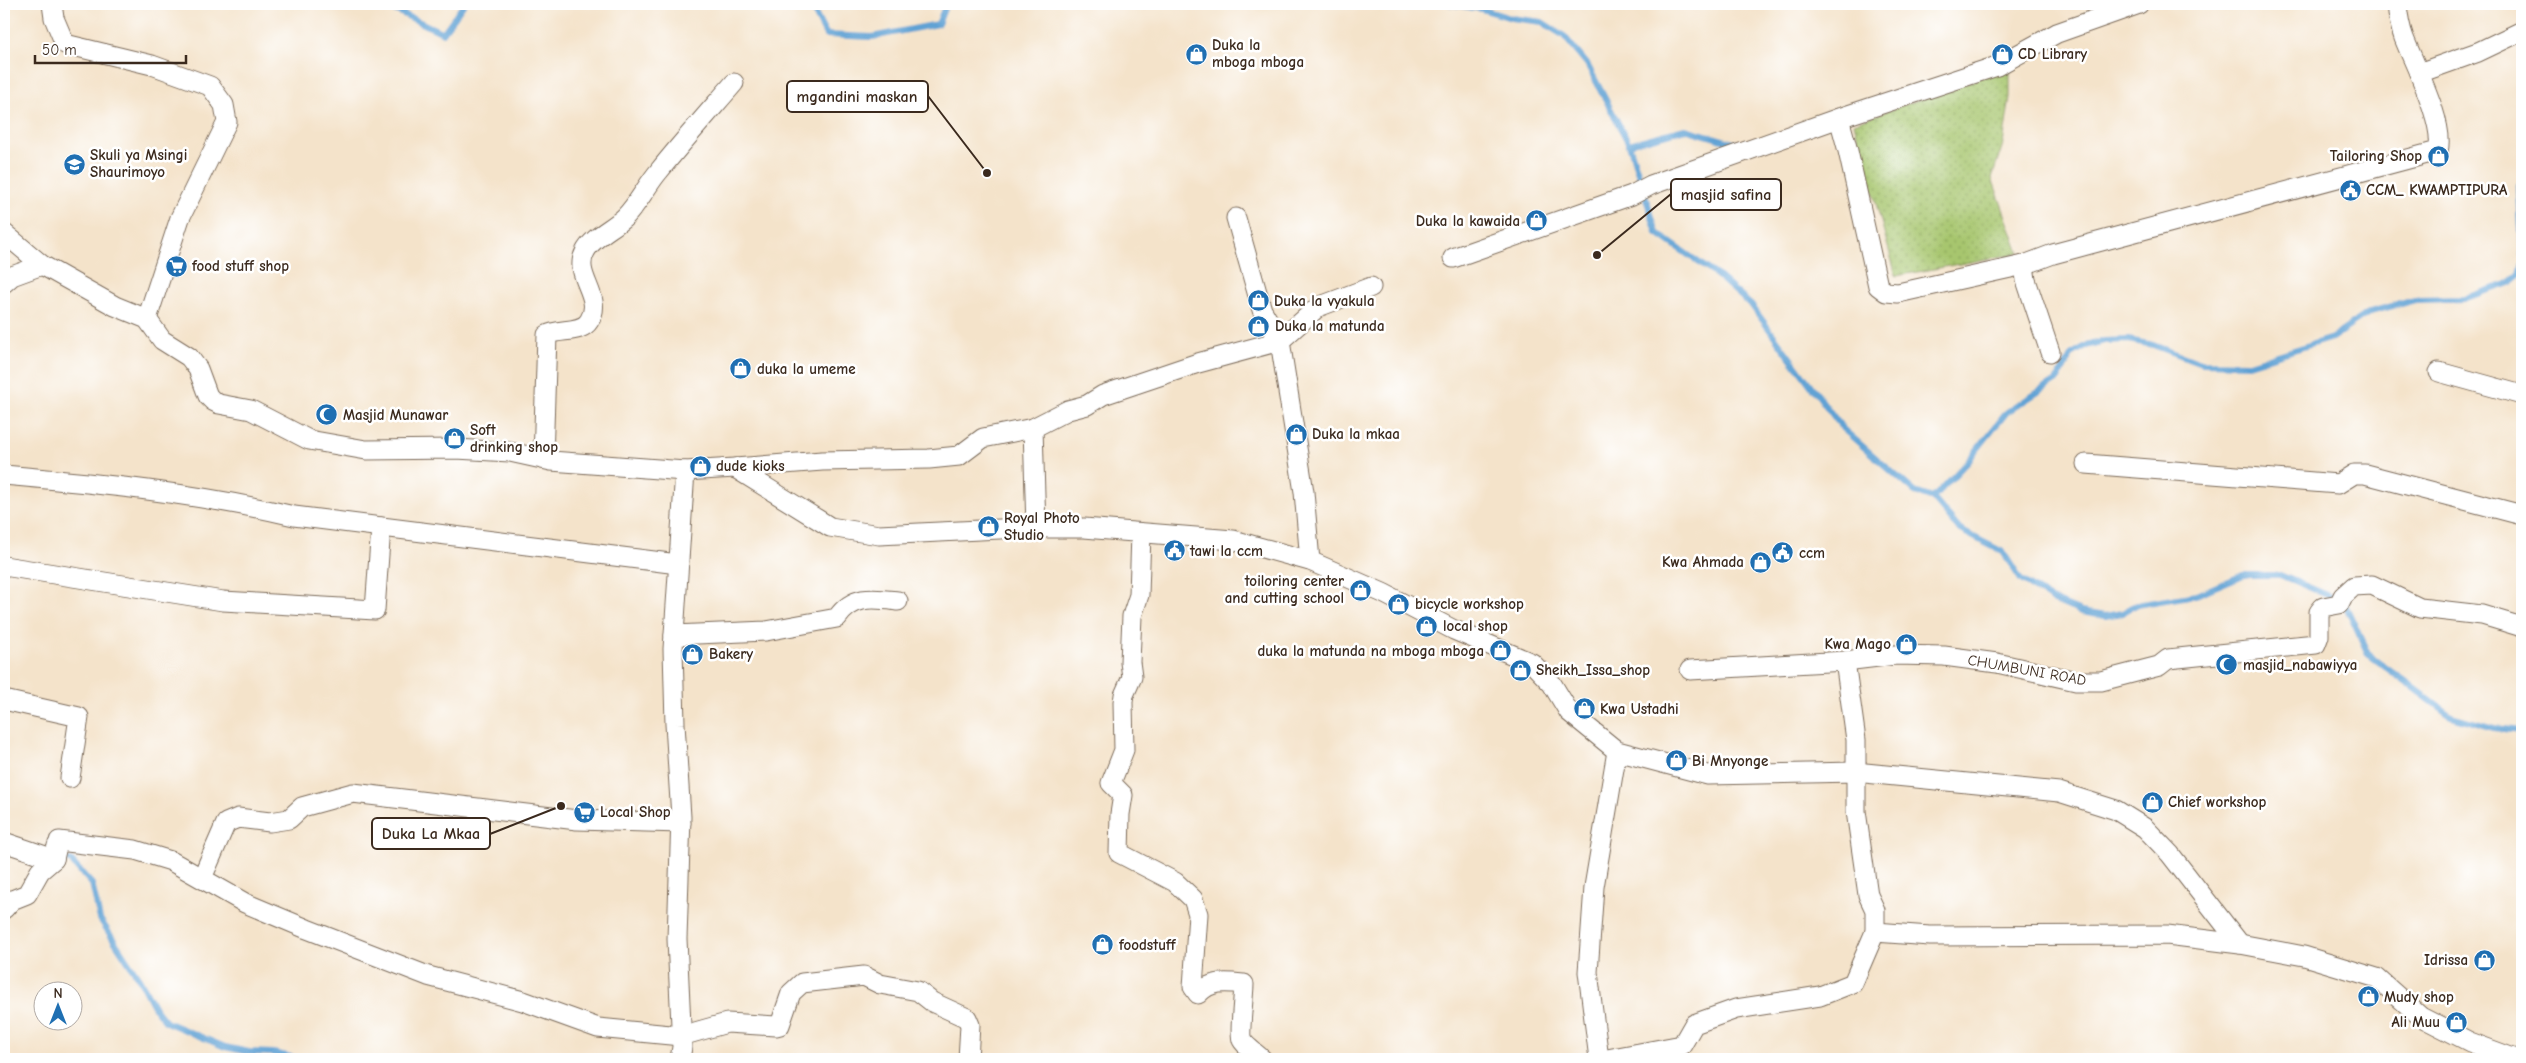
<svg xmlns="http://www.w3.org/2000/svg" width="2526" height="1063" viewBox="0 0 2526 1063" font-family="'Comic Neue',sans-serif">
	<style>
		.grass { fill: url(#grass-dots); stroke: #717846 }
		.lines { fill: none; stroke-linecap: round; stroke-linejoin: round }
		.stream { stroke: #61a2d4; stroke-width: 6 }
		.minor-casing { stroke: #7c6b5a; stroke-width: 21 }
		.minor { stroke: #fff; stroke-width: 19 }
		.labels { text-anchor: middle; stroke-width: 5; stroke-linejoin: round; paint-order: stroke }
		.poi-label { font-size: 15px; font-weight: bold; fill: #3b2a1e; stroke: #fff; text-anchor: start }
		.street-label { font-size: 15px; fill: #3b2a1e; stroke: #fff }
		.leader { fill: none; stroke: #3b2a1e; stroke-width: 2 }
		.callout-dot { fill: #3b2a1e; stroke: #fff; stroke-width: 2 }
		.callout { fill: #fff; stroke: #3b2a1e; stroke-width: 2 }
		.callout-label { font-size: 16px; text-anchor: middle; font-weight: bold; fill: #3b2a1e }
	</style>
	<defs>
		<pattern id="grass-dots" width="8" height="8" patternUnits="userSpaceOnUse" patternTransform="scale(1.25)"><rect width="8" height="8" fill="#a7c66e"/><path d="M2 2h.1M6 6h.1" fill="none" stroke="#89a15a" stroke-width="1.8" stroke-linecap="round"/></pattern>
	</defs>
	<rect width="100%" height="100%" fill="#fff"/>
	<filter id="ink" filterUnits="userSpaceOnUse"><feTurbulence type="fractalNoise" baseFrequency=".02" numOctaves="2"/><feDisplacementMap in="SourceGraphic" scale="10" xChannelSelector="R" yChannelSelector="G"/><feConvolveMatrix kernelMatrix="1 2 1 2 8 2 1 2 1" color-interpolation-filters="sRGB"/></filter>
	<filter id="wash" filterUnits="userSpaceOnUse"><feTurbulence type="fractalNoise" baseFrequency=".0096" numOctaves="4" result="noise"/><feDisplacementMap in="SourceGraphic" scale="20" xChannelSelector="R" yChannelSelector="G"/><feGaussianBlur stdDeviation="1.12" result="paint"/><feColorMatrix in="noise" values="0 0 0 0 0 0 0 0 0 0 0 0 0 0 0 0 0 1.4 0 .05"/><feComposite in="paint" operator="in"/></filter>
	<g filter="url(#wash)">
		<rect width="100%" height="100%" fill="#f4e3ca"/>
		<polygon class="grass" points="2010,70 2010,97 2003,144 1992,178 2019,253 1896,276 1854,123 1988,75"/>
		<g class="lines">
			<g class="stream">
				<polyline points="382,4 443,33 464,4"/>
				<polyline points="810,4 826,35 872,37 938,24 946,4"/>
				<polyline points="1450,4 1481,9 1511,18 1542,22 1564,36 1587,64 1629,144 1657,233 1718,276 1752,306 1843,429 1915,492 1933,498 1960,530 2003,552 2021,580 2052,600 2081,612 2105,616 2122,613 2136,605 2196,595 2243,575 2280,575 2344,602 2368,654 2451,716 2494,728 2522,731"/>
				<polyline points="1629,144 1685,129 1740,145 1745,144"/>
				<polyline points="2522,182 2519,185 2522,254"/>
				<polyline points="1933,498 1968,461 2007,412 2057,380 2072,354 2086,346 2104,341 2128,340 2153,345 2201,363 2249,364 2332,338 2370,312 2415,300 2464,299 2486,291 2510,283 2520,275 2522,266"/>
				<polyline points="56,855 71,861 92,884 100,919 140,980 156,1010 166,1022 225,1047 249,1052 273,1053 300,1059"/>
			</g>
		</g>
	</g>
	<g filter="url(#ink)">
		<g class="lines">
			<defs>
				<g id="minor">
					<polyline points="52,4 54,18 65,44 152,65 210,86 224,105 227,122 180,218 147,319"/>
					<polyline points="2419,73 2478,52 2522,31"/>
					<path d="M1839 118 1848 151 1878 286 1886 292 1898 293 2024 265 2053 254 2438 151C2446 125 2414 64 2404 38 2400 27 2398 15 2397 4"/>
					<polyline points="1236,218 1262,310 1280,341 1304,492 1310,561"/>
					<polyline points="4,233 42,265 115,306 147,319 162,340 189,357 198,369 208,396 213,401 219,404 251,410 309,440 366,450 456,449 510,452 551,461 685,471 735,468 830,527 879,535 1020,528 1084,528 1233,540 1310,561 1383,593 1454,630 1532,663 1552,684 1569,712 1617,751 1708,775 1855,772 2059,792 2116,810 2145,828 2170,854 2240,944"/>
					<polyline points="1453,258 1632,195 1651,185 1839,118 1997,66 2057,33 2139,4"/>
					<polyline points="2024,265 2026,280 2050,352"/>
					<polyline points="4,283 12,276 42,265"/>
					<polyline points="2439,372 2522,395"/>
					<polyline points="1033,428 1036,528"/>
					<path d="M543 459 547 335C559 328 581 334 589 321 605 297 572 276 585 252 592 237 614 228 625 217 638 204 647 185 659 171 683 141 709 112 734 83"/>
					<polyline points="2086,464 2338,484 2354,474 2365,474 2522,515"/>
					<polyline points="735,468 822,461 929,459 959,456 983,438 1033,428 1068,410 1087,405 1103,395 1198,363 1280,341 1318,307 1371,287"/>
					<path d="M4 475C103 484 196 493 294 516L678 564"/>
					<path d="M1141 533 1139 595 1132 616 1130 662 1132 677 1124 695 1123 702 1124 750 1111 783 1123 795 1120 814 1119 853 1175 882 1193 899 1198 914 1193 987 1198 994C1211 980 1226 982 1244 984 1244 994 1239 1034 1242 1040 1245 1046 1256 1053 1262 1059"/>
					<polyline points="4,566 223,601 375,610 381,527"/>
					<path d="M674 635 766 631 837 618C853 595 872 598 898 601"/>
					<polyline points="1845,661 1856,740 1856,811 1868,895 1875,910 1875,932"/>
					<polyline points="1690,670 1845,661 1895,655 1944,656 1997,663 2076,681 2101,681 2159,666 2168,659 2316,644 2319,636 2319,612 2323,607 2339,604 2343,596 2354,586 2372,585 2420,608 2482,615 2522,627"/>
					<polyline points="4,700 79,717 70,778"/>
					<polyline points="59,841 135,850 171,861 245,903 307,929 428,976 523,1001 598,1028 681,1036 727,1023 776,1026 780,1025 791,993 802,983 864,976 880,984 918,991 932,1002 967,1018 970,1025 968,1059"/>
					<polyline points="4,842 54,859"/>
					<polyline points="202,878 226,823 238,818 270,822 289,819 302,807 353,793 577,820 681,823"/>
					<polyline points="4,909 12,900 27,894 40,871 54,859 57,846"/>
					<polyline points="680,1059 682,1047 677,939 681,817 675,724 673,649 685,471"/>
					<polyline points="1599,1059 1588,972 1594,887 1617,751"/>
					<polyline points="1607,1059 1682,1045 1694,1024 1736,1009 1820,996 1853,983 1875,932 1930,936 2167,935 2240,944 2304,956 2377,978 2421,1017 2470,1042 2516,1059"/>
				</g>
			</defs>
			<use href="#minor" class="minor-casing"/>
			<use href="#minor" class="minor"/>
		</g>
	</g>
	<defs>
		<symbol id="shop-disc" viewBox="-11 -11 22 22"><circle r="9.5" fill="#1f6fb2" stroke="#fff"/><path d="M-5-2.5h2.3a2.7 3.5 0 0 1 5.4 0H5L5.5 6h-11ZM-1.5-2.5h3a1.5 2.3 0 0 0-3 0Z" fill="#fff"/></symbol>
		<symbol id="school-disc" viewBox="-11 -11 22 22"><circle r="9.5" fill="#1f6fb2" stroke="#fff"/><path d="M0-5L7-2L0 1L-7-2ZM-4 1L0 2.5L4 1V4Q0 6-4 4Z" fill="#fff"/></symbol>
		<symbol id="civic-disc" viewBox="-11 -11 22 22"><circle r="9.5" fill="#1f6fb2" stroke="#fff"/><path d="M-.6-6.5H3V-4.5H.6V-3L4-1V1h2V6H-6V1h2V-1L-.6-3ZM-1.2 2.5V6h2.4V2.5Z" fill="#fff"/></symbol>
		<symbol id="supermarket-disc" viewBox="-11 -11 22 22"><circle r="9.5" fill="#1f6fb2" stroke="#fff"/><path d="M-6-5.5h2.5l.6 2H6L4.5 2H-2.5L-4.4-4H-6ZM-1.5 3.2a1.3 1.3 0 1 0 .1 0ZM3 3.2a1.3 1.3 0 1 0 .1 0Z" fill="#fff"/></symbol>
		<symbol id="mosque-disc" viewBox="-11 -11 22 22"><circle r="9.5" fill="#1f6fb2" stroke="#fff"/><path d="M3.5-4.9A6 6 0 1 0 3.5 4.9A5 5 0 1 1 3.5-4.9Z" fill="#fff"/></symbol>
	</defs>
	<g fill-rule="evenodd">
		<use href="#shop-disc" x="1184" y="42" width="25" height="25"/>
		<use href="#shop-disc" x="1990" y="42" width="25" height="25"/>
		<use href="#shop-disc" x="2426" y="144" width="25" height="25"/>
		<use href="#school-disc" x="62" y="152" width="25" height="25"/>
		<use href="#civic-disc" x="2338" y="178" width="25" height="25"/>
		<use href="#shop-disc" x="1524" y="208" width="25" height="25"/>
		<use href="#supermarket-disc" x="164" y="254" width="25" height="25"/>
		<use href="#shop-disc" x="1246" y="288" width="25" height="25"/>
		<use href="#shop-disc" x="1246" y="314" width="25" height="25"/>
		<use href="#shop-disc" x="728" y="356" width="25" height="25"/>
		<use href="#mosque-disc" x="314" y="402" width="25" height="25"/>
		<use href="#shop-disc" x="1284" y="422" width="25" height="25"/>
		<use href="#shop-disc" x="442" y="426" width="25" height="25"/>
		<use href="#shop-disc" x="688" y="454" width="25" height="25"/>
		<use href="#shop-disc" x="976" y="514" width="25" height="25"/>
		<use href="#civic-disc" x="1162" y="538" width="25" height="25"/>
		<use href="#civic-disc" x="1770" y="540" width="25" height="25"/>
		<use href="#shop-disc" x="1748" y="550" width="25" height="25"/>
		<use href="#shop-disc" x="1348" y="578" width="25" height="25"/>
		<use href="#shop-disc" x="1386" y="592" width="25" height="25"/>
		<use href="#shop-disc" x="1414" y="614" width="25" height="25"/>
		<use href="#shop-disc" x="1894" y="632" width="25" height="25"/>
		<use href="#shop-disc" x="1488" y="638" width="25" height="25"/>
		<use href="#shop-disc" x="680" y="642" width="25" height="25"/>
		<use href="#mosque-disc" x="2214" y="652" width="25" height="25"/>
		<use href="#shop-disc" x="1508" y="658" width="25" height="25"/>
		<use href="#shop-disc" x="1572" y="696" width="25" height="25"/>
		<use href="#shop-disc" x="1664" y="748" width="25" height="25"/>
		<use href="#shop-disc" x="2140" y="790" width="25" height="25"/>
		<use href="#supermarket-disc" x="572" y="800" width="25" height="25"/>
		<use href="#shop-disc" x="1090" y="932" width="25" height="25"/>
		<use href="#shop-disc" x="2472" y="948" width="25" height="25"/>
		<use href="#shop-disc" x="2356" y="984" width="25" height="25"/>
		<use href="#shop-disc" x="2444" y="1010" width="25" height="25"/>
	</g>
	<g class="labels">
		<g class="poi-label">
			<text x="1212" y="50">Duka la<tspan x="1212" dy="17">mboga mboga</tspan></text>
			<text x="2018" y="59">CD Library</text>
			<text x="90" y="160">Skuli ya Msingi<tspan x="90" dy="17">Shaurimoyo</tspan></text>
			<text x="2422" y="161" text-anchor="end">Tailoring Shop</text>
			<text x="2366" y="195">CCM_ KWAMPTIPURA</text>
			<text x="1520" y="226" text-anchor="end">Duka la kawaida</text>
			<text x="192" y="271">food stuff shop</text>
			<text x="1274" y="306">Duka la vyakula</text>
			<text x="1275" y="331">Duka la matunda</text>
			<text x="757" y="374">duka la umeme</text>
			<text x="343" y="420">Masjid Munawar</text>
			<text x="470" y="435">Soft<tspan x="470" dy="17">drinking shop</tspan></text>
			<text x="1312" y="439">Duka la mkaa</text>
			<text x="716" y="471">dude kioks</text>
			<text x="1004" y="523">Royal Photo<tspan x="1004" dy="17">Studio</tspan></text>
			<text x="1190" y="556">tawi la ccm</text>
			<text x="1799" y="558">ccm</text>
			<text x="1744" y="567" text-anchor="end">Kwa Ahmada</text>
			<text x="1344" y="586" text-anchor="end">toiloring center<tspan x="1344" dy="17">and cutting school</tspan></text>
			<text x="1415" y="609">bicycle workshop</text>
			<text x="1443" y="631">local shop</text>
			<text x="1891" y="649" text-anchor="end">Kwa Mago</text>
			<text x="1484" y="656" text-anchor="end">duka la matunda na mboga mboga</text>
			<text x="709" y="659">Bakery</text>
			<text x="2243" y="670">masjid_nabawiyya</text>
			<text x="1536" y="675">Sheikh_Issa_shop</text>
			<text x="1600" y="714">Kwa Ustadhi</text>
			<text x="1692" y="766">Bi Mnyonge</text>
			<text x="2168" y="807">Chief workshop</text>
			<text x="600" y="817">Local Shop</text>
			<text x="1119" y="950">foodstuff</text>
			<text x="2468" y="965" text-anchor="end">Idrissa</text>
			<text x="2384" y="1002">Mudy shop</text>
			<text x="2440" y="1027" text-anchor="end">Ali Muu</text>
		</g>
		<g class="street-label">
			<text transform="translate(2027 670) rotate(10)" y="5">CHUMBUNI ROAD</text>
		</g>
	</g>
	<path class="leader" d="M987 173L928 96M1597 255L1671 194M561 806L490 834"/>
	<g class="callout-dot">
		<circle cx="987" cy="173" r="5"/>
		<circle cx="1597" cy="255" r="5"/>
		<circle cx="561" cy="806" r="5"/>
	</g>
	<g class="callout">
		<rect x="787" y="81" width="141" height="31" rx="5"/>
		<rect x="1671" y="179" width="110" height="31" rx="5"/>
		<rect x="372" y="818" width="118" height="31" rx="5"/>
	</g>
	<g class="callout-label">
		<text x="857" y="102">mgandini maskan</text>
		<text x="1726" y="200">masjid safina</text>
		<text x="431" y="839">Duka La Mkaa</text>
	</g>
	<rect width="2526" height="1063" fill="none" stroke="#fff" stroke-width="20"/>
	<g transform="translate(58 1006)"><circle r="24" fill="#ffffff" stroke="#b1aaa5"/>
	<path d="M0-4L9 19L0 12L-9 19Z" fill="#1f6fb2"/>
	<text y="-8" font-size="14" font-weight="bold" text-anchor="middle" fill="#3b2a1e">N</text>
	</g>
	<path d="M35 55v8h151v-8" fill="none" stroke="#3b2a1e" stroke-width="2.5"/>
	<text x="42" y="55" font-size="15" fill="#3b2a1e" stroke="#ffffff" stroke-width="4" paint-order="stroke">50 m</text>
</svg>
